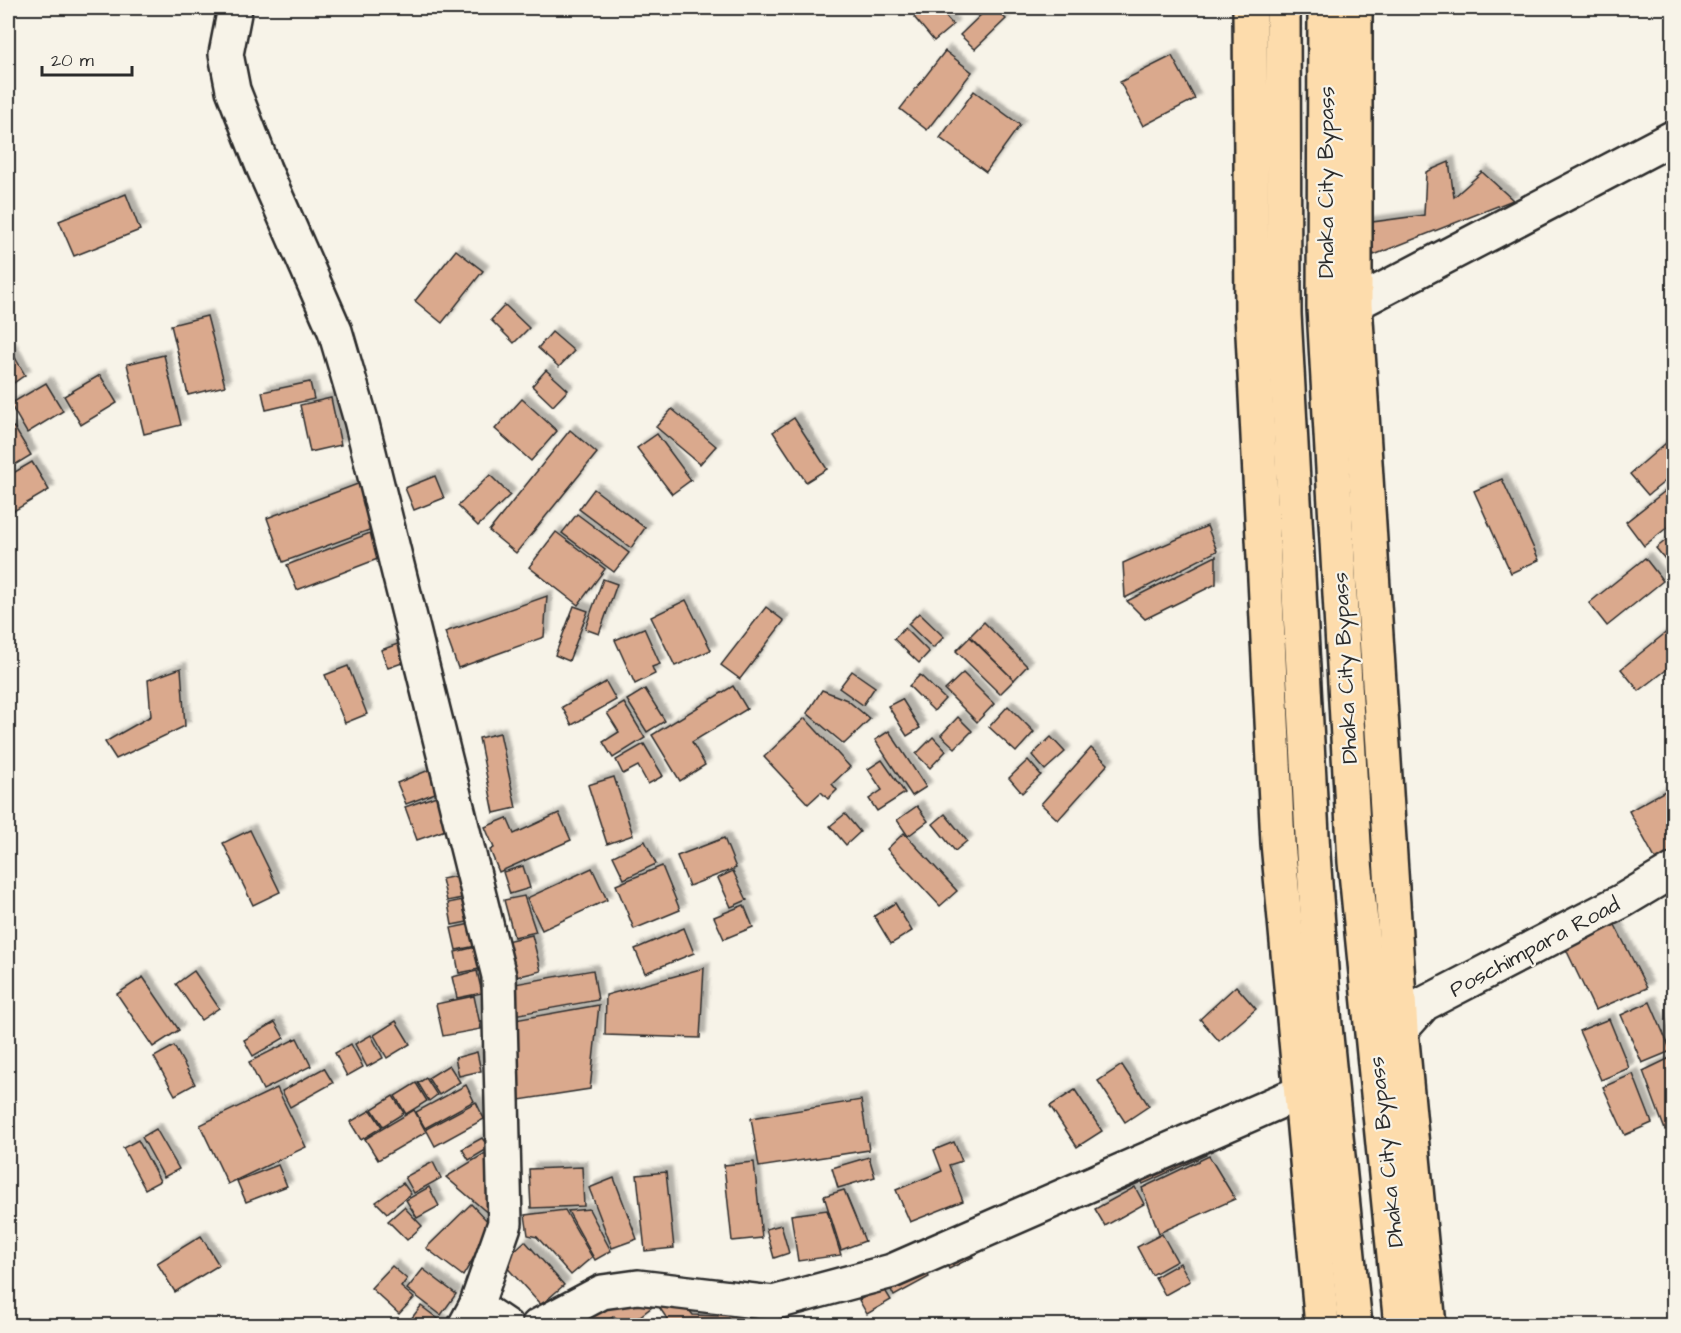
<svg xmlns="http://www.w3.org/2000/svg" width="1681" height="1333" viewBox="0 0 1681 1333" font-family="'Architects Daughter',sans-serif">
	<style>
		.building { fill: #daa98d; stroke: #2b2b2b; stroke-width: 1.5; filter: url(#shadow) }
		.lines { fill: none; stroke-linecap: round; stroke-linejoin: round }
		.minor-casing { stroke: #2b2b2b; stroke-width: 38 }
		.major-casing { stroke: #2b2b2b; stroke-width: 38 }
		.highway-casing { stroke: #2b2b2b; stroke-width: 38 }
		.minor { stroke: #f7f3e8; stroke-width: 33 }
		.major { stroke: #fddcac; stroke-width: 33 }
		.highway { stroke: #fddcac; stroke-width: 33 }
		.labels { text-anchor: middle; stroke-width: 4.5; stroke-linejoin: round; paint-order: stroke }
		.street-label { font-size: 22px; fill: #2b2b2b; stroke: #f7f3e8 }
	</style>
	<defs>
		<filter id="shadow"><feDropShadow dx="5.5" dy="-5.5" stdDeviation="1.5" flood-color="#0004"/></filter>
	</defs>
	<rect width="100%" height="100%" fill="#f7f3e8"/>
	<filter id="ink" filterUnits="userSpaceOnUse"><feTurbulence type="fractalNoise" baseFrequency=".0167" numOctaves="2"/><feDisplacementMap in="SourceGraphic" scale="12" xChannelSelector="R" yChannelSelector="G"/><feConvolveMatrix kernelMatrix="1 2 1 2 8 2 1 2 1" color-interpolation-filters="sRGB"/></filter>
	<g filter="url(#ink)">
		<g class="building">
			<polygon points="925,8 938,8 953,25 934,41 914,17"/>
			<polygon points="988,8 994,8 1006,19 975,49 960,35"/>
			<polygon points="945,51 972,72 927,130 900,109"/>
			<polygon points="1172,56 1195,99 1143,126 1120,82"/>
			<polygon points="974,91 1020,125 986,172 940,138"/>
			<polygon points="1449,162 1454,197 1482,172 1513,200 1374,255 1365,223 1424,215 1426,172"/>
			<polygon points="126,194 140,230 74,256 59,221"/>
			<polygon points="456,250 483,271 442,323 415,301"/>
			<polygon points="505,305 529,328 514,343 491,320"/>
			<polygon points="207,316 225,386 188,395 171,325"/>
			<polygon points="552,332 574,351 559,367 538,348"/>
			<polygon points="9,347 25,375 8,387 8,348"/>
			<polygon points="164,355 181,425 144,434 127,364"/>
			<polygon points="546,370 568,390 553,406 532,386"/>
			<polygon points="100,375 117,403 81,425 64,396"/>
			<polygon points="310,382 314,399 266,410 262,392"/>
			<polygon points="46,383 63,411 27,433 10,404"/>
			<polygon points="331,398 341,445 310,452 300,405"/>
			<polygon points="522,399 557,431 531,461 495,429"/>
			<polygon points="672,409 716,446 700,464 656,427"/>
			<polygon points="794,418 827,469 806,482 773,432"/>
			<polygon points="14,427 31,455 8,469 8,430"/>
			<polygon points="570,430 597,453 516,553 489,531"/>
			<polygon points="657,434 691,480 672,494 637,448"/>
			<polygon points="1666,443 1674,452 1674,474 1648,495 1630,474"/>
			<polygon points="32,462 49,490 12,512 8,503 8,476"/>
			<polygon points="490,475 510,495 478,526 458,506"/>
			<polygon points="435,476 444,498 414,510 405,488"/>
			<polygon points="1502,479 1539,560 1511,573 1474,491"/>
			<polygon points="363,482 380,526 283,562 267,518"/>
			<polygon points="1674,484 1674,522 1644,546 1626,522"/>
			<polygon points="594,489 645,528 631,548 579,509"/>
			<polygon points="577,514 629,553 614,572 562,533"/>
			<polygon points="1207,526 1217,551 1125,598 1123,563"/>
			<polygon points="378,530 388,555 297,590 287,565"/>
			<polygon points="556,532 605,569 578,605 529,567"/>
			<polygon points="1674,534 1674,570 1656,548"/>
			<polygon points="1216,556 1216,584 1145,619 1127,601"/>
			<polygon points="1645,558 1663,581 1607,626 1589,603"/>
			<polygon points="603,579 617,584 599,634 585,629"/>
			<polygon points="547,596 544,637 458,668 445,632"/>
			<polygon points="686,600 711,650 675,666 651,617"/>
			<polygon points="574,606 588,611 569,661 555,655"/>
			<polygon points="766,607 784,621 740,679 721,665"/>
			<polygon points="919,613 944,637 933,648 908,624"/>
			<polygon points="984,622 1027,666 1014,680 970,636"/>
			<polygon points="1674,626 1674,664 1639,691 1621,669"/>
			<polygon points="644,628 660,664 652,667 655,674 635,684 615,640"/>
			<polygon points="905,628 929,652 919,663 894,639"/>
			<polygon points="970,637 1014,680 1000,694 956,651"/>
			<polygon points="409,640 416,658 388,668 381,650"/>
			<polygon points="348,666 367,714 345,723 325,675"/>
			<polygon points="181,668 185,726 116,759 105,742 151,716 148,680"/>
			<polygon points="852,671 875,687 863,705 839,688"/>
			<polygon points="963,673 994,704 977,722 945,690"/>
			<polygon points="920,675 945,699 934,711 909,686"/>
			<polygon points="606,682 616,700 572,725 562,707"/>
			<polygon points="733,686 747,709 692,742 705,765 680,781 652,735"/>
			<polygon points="645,689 665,721 647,732 627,700"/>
			<polygon points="822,690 847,700 870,719 844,744 807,713"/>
			<polygon points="902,699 920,728 907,736 888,706"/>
			<polygon points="624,703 645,738 613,758 603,742 619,732 607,713"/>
			<polygon points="1008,706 1034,732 1016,752 989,727"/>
			<polygon points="958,717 972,731 955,748 941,735"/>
			<polygon points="805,718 850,767 832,784 837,790 828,799 821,792 808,804 764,757"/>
			<polygon points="889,731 926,787 912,796 875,740"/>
			<polygon points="500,733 516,808 494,813 479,738"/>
			<polygon points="933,737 946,751 930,768 916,754"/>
			<polygon points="1051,737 1065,752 1045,770 1032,755"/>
			<polygon points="644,744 663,776 648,784 638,766 623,774 616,760"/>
			<polygon points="1091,748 1108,764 1058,820 1041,804"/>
			<polygon points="882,760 905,793 877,811 869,799 882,790 868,769"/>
			<polygon points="1028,760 1041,775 1022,793 1009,778"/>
			<polygon points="434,768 443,790 406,804 397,783"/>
			<polygon points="614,777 633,835 607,844 588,785"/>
			<polygon points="1674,786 1674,854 1658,864 1629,811"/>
			<polygon points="445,793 457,826 417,840 405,807"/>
			<polygon points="917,806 928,821 908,836 897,820"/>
			<polygon points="559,813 571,840 499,872 490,850 494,848 485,827 507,818 514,834"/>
			<polygon points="845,814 860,832 846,845 830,826"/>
			<polygon points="945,814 967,841 955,851 933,824"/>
			<polygon points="250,830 280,892 253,905 223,843"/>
			<polygon points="904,833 957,891 940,906 887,849"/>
			<polygon points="724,838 736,868 689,886 677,856"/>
			<polygon points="645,841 656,864 624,879 613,856"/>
			<polygon points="523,866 530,888 510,894 503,872"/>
			<polygon points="662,866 680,910 634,929 616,885"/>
			<polygon points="592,868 607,900 542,930 527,898"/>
			<polygon points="733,871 747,900 731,907 718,878"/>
			<polygon points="466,874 472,896 447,901 442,879"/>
			<polygon points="524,896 536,932 514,937 504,900"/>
			<polygon points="473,898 477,920 452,925 448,903"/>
			<polygon points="895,903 912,931 891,944 874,916"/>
			<polygon points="744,905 753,927 724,939 714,917"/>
			<polygon points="1612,919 1647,988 1595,1010 1561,939"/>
			<polygon points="476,923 481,945 456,950 451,928"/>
			<polygon points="684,928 694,953 645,973 635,949"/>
			<polygon points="532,935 541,971 516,977 506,941"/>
			<polygon points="480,946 484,968 459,973 455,952"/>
			<polygon points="704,968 700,1038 605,1035 606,995"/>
			<polygon points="593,970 598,1000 514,1015 509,985"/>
			<polygon points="194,971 219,1008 201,1020 176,984"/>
			<polygon points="477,971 482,993 457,998 452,977"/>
			<polygon points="143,977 179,1030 153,1047 117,994"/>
			<polygon points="1236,986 1256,1009 1219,1041 1200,1019"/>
			<polygon points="474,996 481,1029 443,1036 436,1004"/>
			<polygon points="1650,1002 1671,1051 1642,1063 1621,1015"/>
			<polygon points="599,1005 590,1089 513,1101 509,1021"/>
			<polygon points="1609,1019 1629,1068 1601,1080 1579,1031"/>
			<polygon points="396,1021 410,1044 387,1058 374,1035"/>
			<polygon points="275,1022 284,1038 253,1056 244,1040"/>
			<polygon points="371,1035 383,1058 367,1067 355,1044"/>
			<polygon points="297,1038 311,1066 263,1090 249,1062"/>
			<polygon points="351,1044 363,1067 347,1076 335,1053"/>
			<polygon points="174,1046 195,1084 175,1095 154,1057"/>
			<polygon points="477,1052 481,1071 459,1076 455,1058"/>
			<polygon points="1674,1056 1674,1126 1665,1130 1643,1071"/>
			<polygon points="449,1065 460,1082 439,1095 428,1078"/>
			<polygon points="1122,1065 1149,1106 1125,1122 1098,1081"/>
			<polygon points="324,1068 333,1083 290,1107 282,1091"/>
			<polygon points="1633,1074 1652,1123 1625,1135 1603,1087"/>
			<polygon points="426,1078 437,1095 429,1101 418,1083"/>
			<polygon points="416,1083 427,1101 406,1114 395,1096"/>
			<polygon points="466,1085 474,1101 425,1128 416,1112"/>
			<polygon points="277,1088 306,1147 228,1184 200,1125"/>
			<polygon points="1075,1090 1102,1131 1077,1147 1050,1106"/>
			<polygon points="393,1096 404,1113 383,1126 372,1109"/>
			<polygon points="861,1100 869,1150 759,1167 751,1118"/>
			<polygon points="476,1102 484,1119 435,1146 426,1129"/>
			<polygon points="371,1110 382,1127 361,1140 350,1122"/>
			<polygon points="414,1110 426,1132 378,1160 365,1139"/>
			<polygon points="156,1129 179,1169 164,1177 142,1137"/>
			<polygon points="1197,1135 1206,1155 1143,1184 1133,1164"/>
			<polygon points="482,1138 489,1148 469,1160 462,1149"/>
			<polygon points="138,1140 160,1181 145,1189 123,1148"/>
			<polygon points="954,1142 962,1161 949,1165 963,1201 910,1222 896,1190 942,1171 934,1150"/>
			<polygon points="492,1149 497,1221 446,1177"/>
			<polygon points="1209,1156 1235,1199 1159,1233 1142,1188"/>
			<polygon points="869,1157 875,1177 838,1188 832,1168"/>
			<polygon points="433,1162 441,1178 414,1193 405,1177"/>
			<polygon points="754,1162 762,1238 732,1241 724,1165"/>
			<polygon points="278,1165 287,1186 246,1202 237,1181"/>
			<polygon points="582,1167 584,1206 531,1208 529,1169"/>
			<polygon points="666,1172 674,1248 645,1251 637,1175"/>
			<polygon points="614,1178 637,1239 612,1248 589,1188"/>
			<polygon points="403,1183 411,1194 387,1213 376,1202"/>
			<polygon points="429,1187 439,1206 417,1218 406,1200"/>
			<polygon points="1135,1187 1144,1204 1105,1226 1095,1209"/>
			<polygon points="844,1190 865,1241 841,1250 824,1196"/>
			<polygon points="471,1204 492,1226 463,1276 426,1248"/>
			<polygon points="404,1207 422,1226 407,1240 388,1221"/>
			<polygon points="589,1209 611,1251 595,1260 568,1211"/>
			<polygon points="565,1210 592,1257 571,1275 537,1237 528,1235 525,1215"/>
			<polygon points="827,1210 841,1255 798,1261 791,1215"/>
			<polygon points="781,1225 789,1253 774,1258 766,1229"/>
			<polygon points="1162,1234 1177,1261 1152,1275 1137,1247"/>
			<polygon points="201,1236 219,1265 175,1292 157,1263"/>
			<polygon points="964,1240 973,1257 949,1269 941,1253"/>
			<polygon points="525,1241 564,1285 541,1305 502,1262"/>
			<polygon points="920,1259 929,1277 894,1296 885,1278"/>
			<polygon points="1180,1263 1190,1281 1165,1295 1155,1277"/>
			<polygon points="392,1266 407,1279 401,1287 414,1298 399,1314 371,1288"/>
			<polygon points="423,1269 456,1294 441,1315 407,1289"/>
			<polygon points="630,1278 652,1307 627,1326 621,1326 614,1316 601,1326 567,1326"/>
			<polygon points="667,1282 693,1315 718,1316 719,1290 764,1293 763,1326 672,1326 644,1285"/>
			<polygon points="883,1287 891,1300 867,1314 859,1300"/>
			<polygon points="421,1306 445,1324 444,1326 419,1326 411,1319"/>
		</g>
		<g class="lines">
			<defs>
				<g id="minor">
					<polyline points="235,8 226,54 233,90 264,169 335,331 361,420 499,976 505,1223 476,1306 465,1326"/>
					<polyline points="1355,304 1674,137"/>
					<polyline points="1401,1030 1424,1004 1622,901 1674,870"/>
					<polyline points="476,1306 506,1326"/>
					<polyline points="538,1326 602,1292 638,1287 773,1303 892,1271 1299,1093"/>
				</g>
				<g id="major">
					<polyline points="1250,8 1252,314 1278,843 1322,1326"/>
					<polyline points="1355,8 1355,304 1401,1030 1429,1326"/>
				</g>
				<g id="highway">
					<polyline points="1283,8 1284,314 1313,854 1325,1026 1355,1326"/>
					<polyline points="1325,8 1324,308 1355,862 1401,1326"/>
				</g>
			</defs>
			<use href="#minor" class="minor-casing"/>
			<use href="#major" class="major-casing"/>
			<use href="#highway" class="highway-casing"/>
			<use href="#minor" class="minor"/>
			<use href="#major" class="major"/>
			<use href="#highway" class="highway"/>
		</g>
	</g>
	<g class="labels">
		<g class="street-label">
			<text transform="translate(1325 182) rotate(-90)" y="8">Dhaka City Bypass</text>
			<text transform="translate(1344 668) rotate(-93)" y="8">Dhaka City Bypass</text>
			<text transform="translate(1534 946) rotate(-28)" y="8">Poschimpara Road</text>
			<text transform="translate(1385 1152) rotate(-96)" y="8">Dhaka City Bypass</text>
		</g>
	</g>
	<rect width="1681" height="1333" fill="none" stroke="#f7f3e8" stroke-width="30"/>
	<rect x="15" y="15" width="1651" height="1303" fill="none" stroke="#2b2b2b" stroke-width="2" filter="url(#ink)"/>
	<path d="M42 66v9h90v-9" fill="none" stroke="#2b2b2b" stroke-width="3"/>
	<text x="51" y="66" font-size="18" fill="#2b2b2b" stroke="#f7f3e8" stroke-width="4.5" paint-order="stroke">20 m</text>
</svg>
